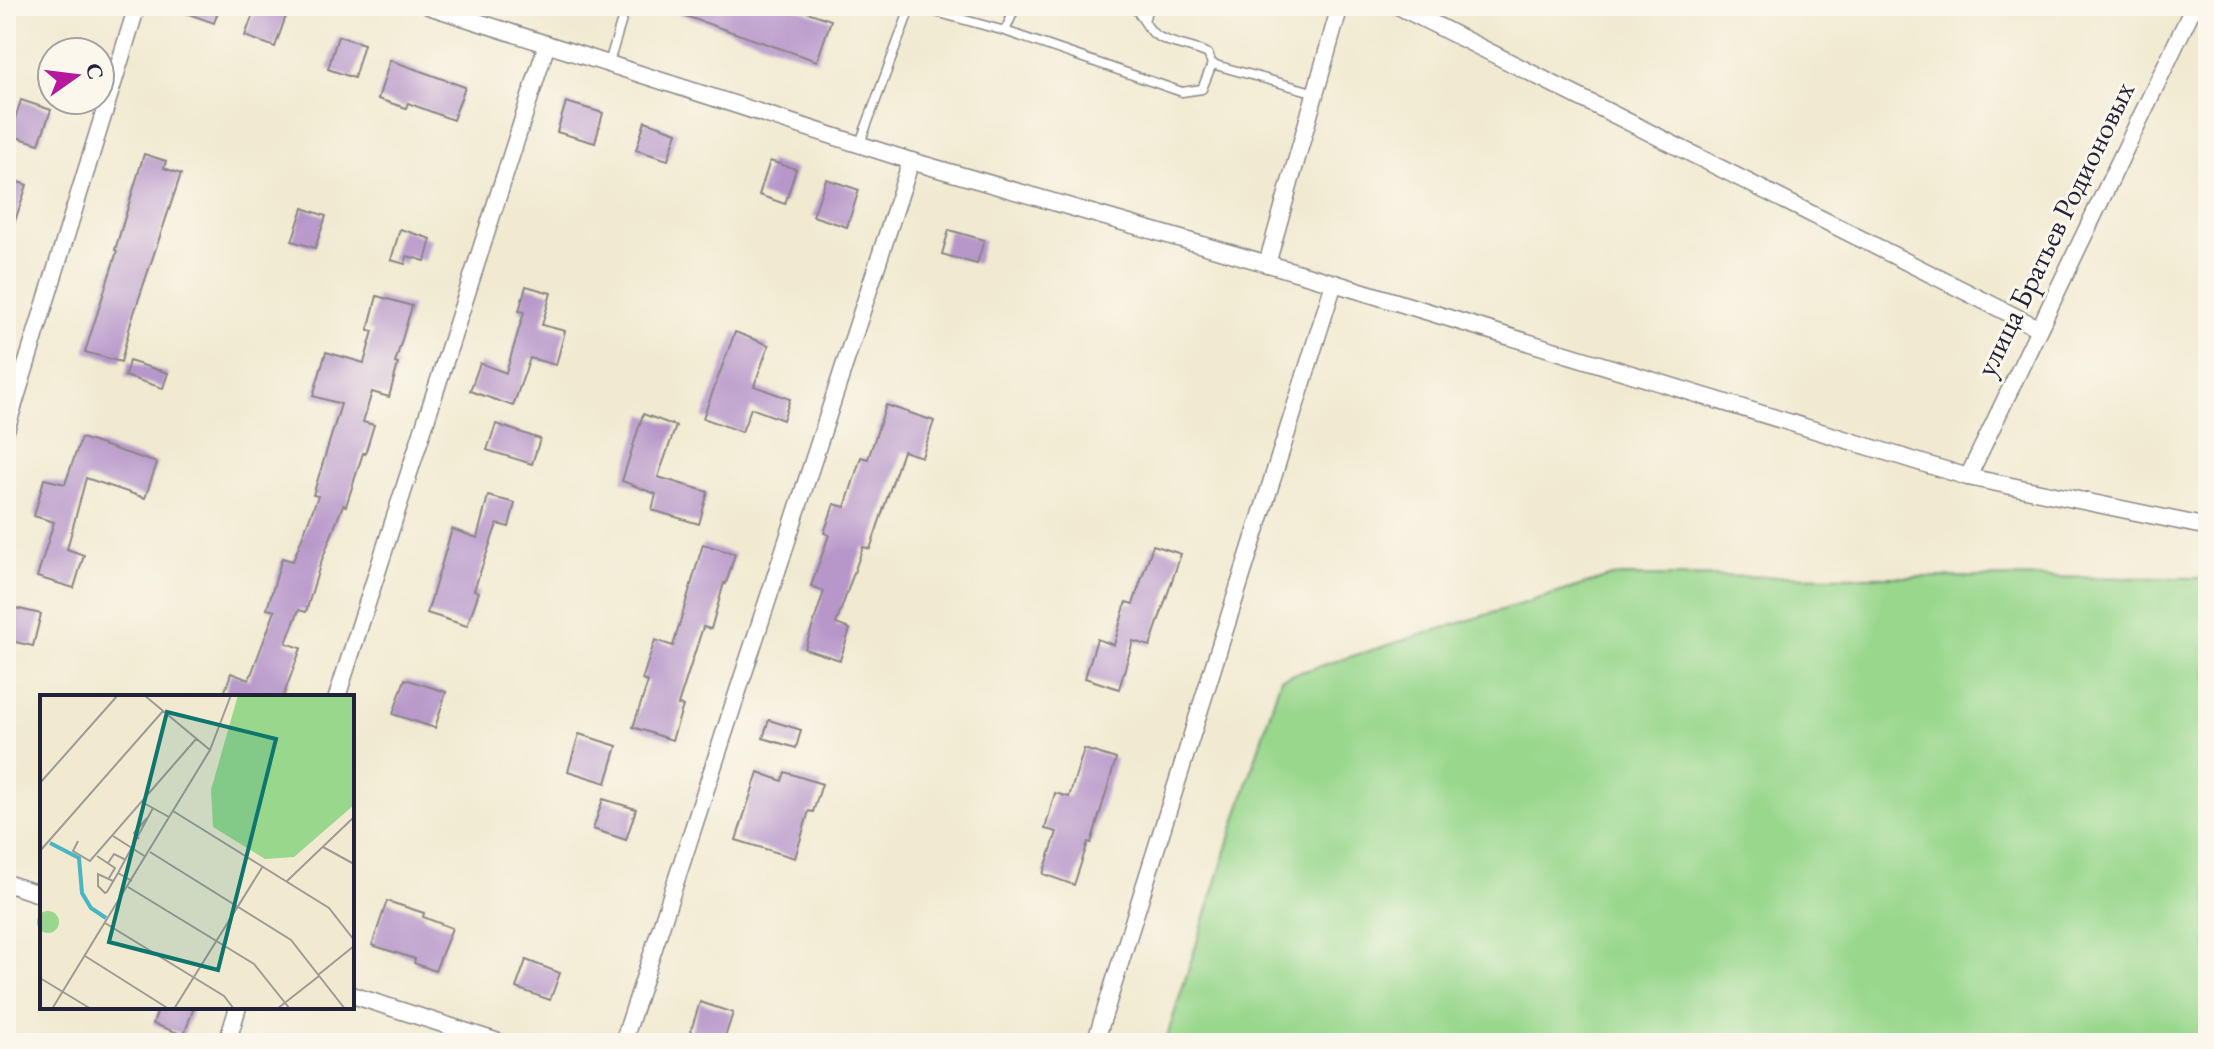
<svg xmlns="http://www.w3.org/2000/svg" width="2214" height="1049" viewBox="0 0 2214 1049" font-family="'EB Garamond',serif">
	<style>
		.green { fill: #98d78c; stroke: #5d7c64; stroke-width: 2 }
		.building { fill: #b797ca }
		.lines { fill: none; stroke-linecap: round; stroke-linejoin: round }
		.lane-casing { stroke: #8a8686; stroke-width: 11 }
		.street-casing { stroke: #8a8686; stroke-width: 19 }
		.lane { stroke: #fff; stroke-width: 8 }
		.street { stroke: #fff; stroke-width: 16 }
		.labels { text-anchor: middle; stroke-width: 6; stroke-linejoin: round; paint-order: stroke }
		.street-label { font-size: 30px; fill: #22223b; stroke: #fbf7ec }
		.inset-river { fill: none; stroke: #49b5c5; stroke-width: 4 }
		.inset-road { fill: none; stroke: #9e9a95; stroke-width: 2 }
		.view { fill: #0f766e; fill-opacity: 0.15; stroke: #0f766e; stroke-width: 4 }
		.inset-edge { fill: none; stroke: #22223b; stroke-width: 4 }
	</style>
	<rect width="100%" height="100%" fill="#fbf7ec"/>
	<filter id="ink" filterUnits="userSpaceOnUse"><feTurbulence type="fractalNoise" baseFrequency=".0125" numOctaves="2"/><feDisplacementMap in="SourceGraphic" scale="16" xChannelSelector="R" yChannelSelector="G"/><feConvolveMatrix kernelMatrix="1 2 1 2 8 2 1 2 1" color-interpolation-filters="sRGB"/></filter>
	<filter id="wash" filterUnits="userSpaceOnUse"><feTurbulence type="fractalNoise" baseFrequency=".006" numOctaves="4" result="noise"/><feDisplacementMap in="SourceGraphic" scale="32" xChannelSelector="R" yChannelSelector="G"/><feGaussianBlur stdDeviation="1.8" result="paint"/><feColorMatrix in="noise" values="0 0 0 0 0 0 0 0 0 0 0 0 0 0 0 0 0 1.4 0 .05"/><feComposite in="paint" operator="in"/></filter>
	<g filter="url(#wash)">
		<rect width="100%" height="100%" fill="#f1ead1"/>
		<polygon class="green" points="1612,576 2208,578 2208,1043 1165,1043 1281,678"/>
		<g id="blocks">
			<g class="building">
				<polygon points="173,6 220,6 214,23 172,8"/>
				<polygon points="256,6 268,6 287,13 275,47 245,36"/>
				<polygon points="665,6 790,6 831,20 817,61 665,9"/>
				<polygon points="338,36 364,44 354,78 328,69"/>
				<polygon points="390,60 465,87 453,120 408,103 406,108 378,99"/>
				<polygon points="21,100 51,110 39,144 10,135"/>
				<polygon points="566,102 603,113 595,143 557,132"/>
				<polygon points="645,121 677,132 668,160 636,150"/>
				<polygon points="144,154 166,161 164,168 181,174 131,322 121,362 85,352 117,251 115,250"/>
				<polygon points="770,161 796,169 785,204 759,195"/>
				<polygon points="6,178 27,185 9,239 6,239"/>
				<polygon points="826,179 859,190 847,227 813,216"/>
				<polygon points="303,208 326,216 315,248 292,241"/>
				<polygon points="400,229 431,239 425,261 407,256 405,264 391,260"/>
				<polygon points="949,230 984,240 977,264 942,254"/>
				<polygon points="526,286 551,293 542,325 565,331 556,365 530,358 513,406 470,391 480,363 506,373 524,312 519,311"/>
				<polygon points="377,296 412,306 395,363 398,364 389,397 372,392 363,422 374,425 365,454 363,453 346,506 343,505 320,565 306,612 299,610 286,643 301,648 283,697 223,697 231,673 249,680 275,611 267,609 282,558 293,561 318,496 313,495 341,404 313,396 326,352 364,363 373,331 368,330"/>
				<polygon points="735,332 769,345 754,386 790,399 783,420 751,408 742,432 703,418"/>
				<polygon points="129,361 168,373 163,388 125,376"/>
				<polygon points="886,405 934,421 922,457 903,451 870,549 863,547 836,624 850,629 840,660 805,649 824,591 811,586 829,535 824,533 834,504 845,507 861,457 868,459"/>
				<polygon points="643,414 676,426 658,477 708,492 699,524 652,510 656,494 622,481"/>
				<polygon points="496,424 540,439 532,464 487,450"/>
				<polygon points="81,438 157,463 145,498 86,478 67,549 84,555 74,588 37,577 54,522 34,516 44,479 65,484"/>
				<polygon points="488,496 515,503 509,527 497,524 474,590 479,592 467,626 427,613 452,529 477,538"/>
				<polygon points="703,544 735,554 726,584 724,583 711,629 703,627 678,705 683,706 672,740 633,727 648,682 642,680 655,640 673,646"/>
				<polygon points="1153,545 1181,554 1150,646 1133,641 1119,689 1085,678 1097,639 1114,645 1126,602 1133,604"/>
				<polygon points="6,606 41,614 33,646 6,640"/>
				<polygon points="405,679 446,692 435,728 393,714"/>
				<polygon points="769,720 801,730 796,748 763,738"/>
				<polygon points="579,734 617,746 606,783 568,771"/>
				<polygon points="1084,749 1116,759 1091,843 1088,842 1074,885 1043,874 1057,832 1045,829 1055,793 1069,797"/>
				<polygon points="758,772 782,781 785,772 822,784 813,812 809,811 795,858 736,840"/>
				<polygon points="603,799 636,809 626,840 593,829"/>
				<polygon points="387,901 424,913 423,917 452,928 435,971 414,963 415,959 372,945"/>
				<polygon points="526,960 560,973 550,1000 516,988"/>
				<polygon points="700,1002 733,1013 723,1043 687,1043"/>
				<polygon points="159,1007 194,1007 184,1035 153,1024"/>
			</g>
		</g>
	</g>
	<g filter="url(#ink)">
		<use href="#blocks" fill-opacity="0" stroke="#8a8686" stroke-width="2"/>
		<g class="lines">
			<defs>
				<g id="lane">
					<polyline points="914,6 1005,31 1182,92 1202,89 1212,64 1316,93"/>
					<path d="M1132 6C1143 15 1147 31 1157 36 1172 45 1192 46 1208 54L1212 64"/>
					<polyline points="1145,18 1148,6"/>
					<polyline points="1005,31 1016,6"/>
					<polyline points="609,63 626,6"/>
					<polyline points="860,143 911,6"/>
				</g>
				<g id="street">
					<polyline points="428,6 911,161 1334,283 1968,477 2208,527"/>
					<polyline points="1398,6 2038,328"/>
					<polyline points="1267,264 1340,6"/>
					<polyline points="6,430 137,6"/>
					<polyline points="1968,477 2194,6"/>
					<polyline points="337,697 547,44"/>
					<polyline points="6,883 42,895"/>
					<polyline points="352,995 502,1043"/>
					<polyline points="227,1043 238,1007"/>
					<polyline points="623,1043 911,161"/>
					<polyline points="1095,1043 1334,283"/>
				</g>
			</defs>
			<use href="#lane" class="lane-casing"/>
			<use href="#street" class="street-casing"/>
			<use href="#lane" class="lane"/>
			<use href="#street" class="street"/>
		</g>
	</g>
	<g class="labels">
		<g class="street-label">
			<text transform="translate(2055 229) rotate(-64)" y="10">улица Братьев Родионовых</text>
		</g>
	</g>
	<g transform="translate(40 695)">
		<rect width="314" height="314" fill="#f1ead1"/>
		<path d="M198 0H314V110L254 162 225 164 173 132 171 95ZM-3 227a11 11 0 1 1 22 0a11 11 0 1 1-22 0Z" fill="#98d78c"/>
		<path class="inset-river" d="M10 148 39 163 42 198 51 213 66 223"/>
		<path class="inset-road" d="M104 0 170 55M0 88 78 0M102 107 129 122M133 116 289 213 314 245M73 141 106 162M99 144 94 138 107 123M38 146 33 156 50 166 156 44M283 152 314 169M0 156 123 16M110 157 251 245 305 314M57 161 75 173 69 183M68 168 74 159 86 165M78 178 113 113M73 186 58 179V191L65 198 67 197 78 178 92 186M247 186 314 122M88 192 214 269 250 314M65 228 184 301 194 314M45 261 129 314M278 280 314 251M0 283 51 314M12 314 170 55 191 0M134 314 223 171M237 314 279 281"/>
		<path class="view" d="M127 17 236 44 178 275 69 247Z"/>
		<rect width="314" height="314" class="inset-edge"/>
	</g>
	<rect width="2214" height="1049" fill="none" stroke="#fbf7ec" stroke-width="32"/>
	<g transform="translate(76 76) rotate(76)"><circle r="38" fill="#fbf7ec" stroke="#a4a2a5" stroke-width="2"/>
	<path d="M0-6L14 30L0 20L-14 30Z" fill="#b5179e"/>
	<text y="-12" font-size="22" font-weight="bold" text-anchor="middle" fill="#22223b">С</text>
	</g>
</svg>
